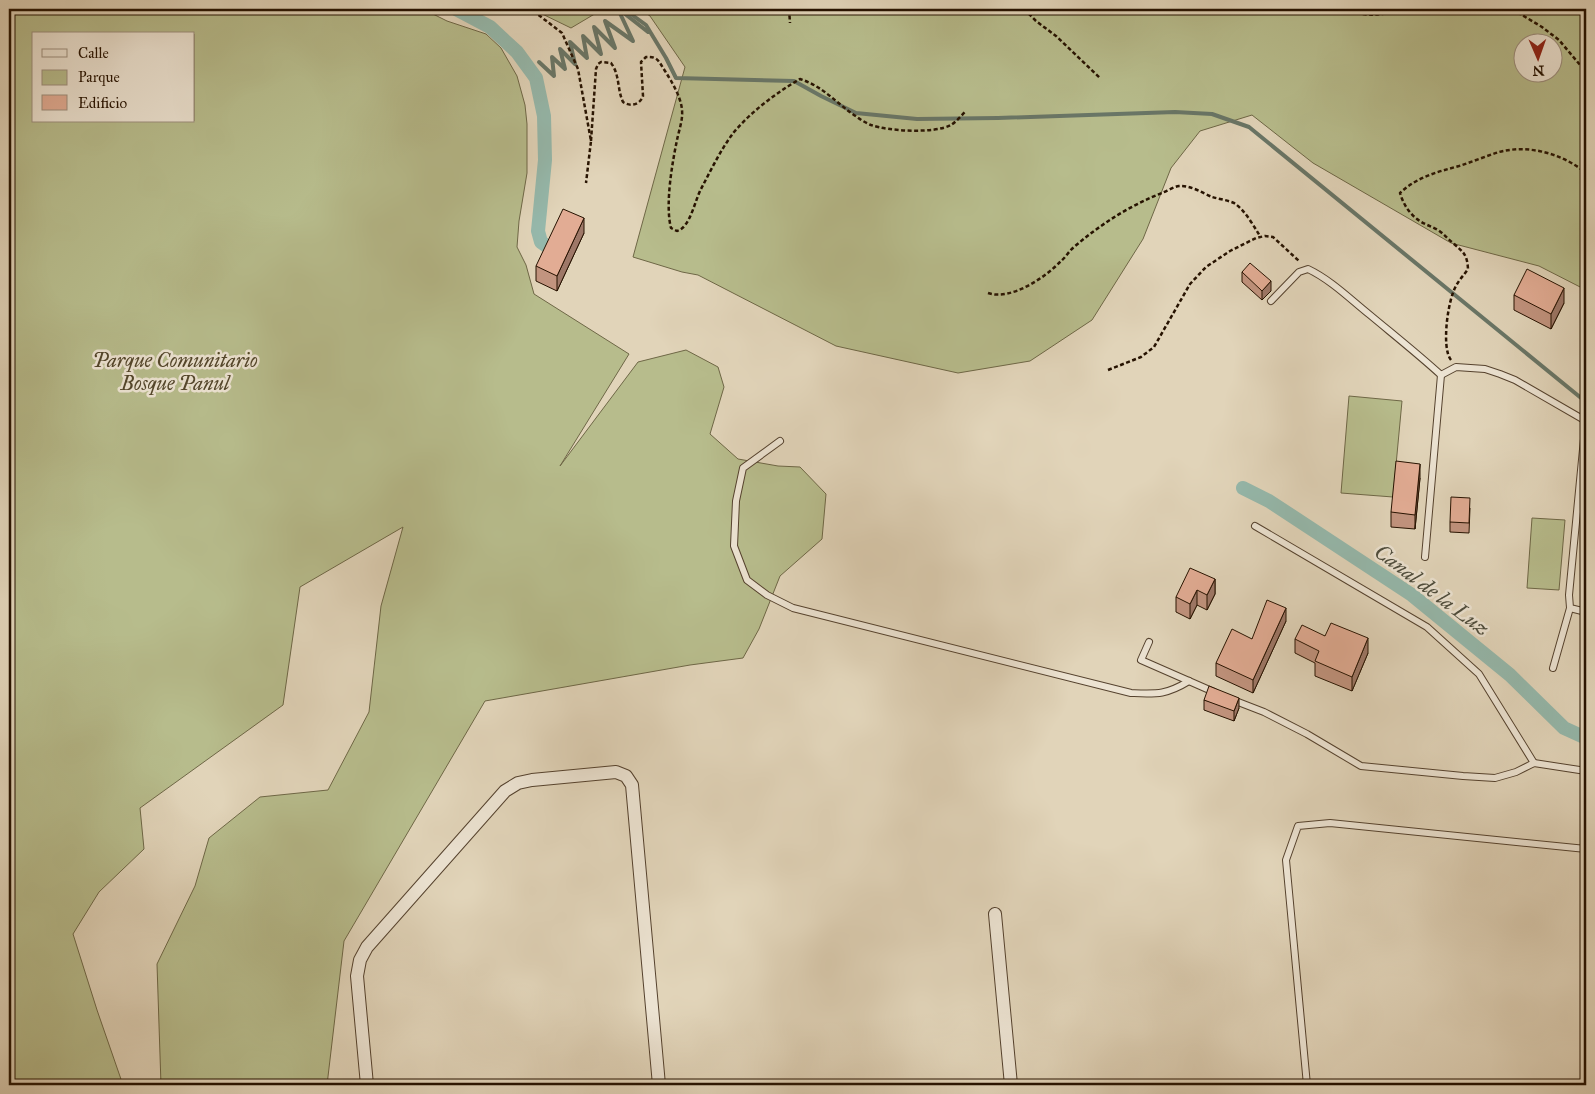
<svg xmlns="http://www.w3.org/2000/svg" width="1595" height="1094" viewBox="0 0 1595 1094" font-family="'IM FELL Great Primer',serif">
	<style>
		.green { fill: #b7bc8c; stroke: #6e6746; fill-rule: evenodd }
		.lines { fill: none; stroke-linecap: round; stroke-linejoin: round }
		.stream { stroke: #697667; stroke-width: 4 }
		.canal { stroke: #95b8ab; stroke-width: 14 }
		.service-casing { stroke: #55422e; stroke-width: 8 }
		.minor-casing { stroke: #55422e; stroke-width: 14 }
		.path { stroke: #261200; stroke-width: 2.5; stroke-dasharray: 4 2.5; stroke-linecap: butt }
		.service { stroke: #ece3d2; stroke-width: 6 }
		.minor { stroke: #ece3d2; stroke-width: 12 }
		.wall { fill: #c2947f; stroke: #261200 }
		.shaded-wall { fill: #9e7868; stroke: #261200 }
		.building { fill: #e2ac94; stroke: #261200 }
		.labels { text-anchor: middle; stroke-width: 5; stroke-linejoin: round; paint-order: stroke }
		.park-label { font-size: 20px; font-style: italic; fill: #52452a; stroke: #ece3d2 }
		.water-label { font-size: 21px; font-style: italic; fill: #4d4c3c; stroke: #ece3d2 }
	</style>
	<rect width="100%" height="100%" fill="#e1d4b9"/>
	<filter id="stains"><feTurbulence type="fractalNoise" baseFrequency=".004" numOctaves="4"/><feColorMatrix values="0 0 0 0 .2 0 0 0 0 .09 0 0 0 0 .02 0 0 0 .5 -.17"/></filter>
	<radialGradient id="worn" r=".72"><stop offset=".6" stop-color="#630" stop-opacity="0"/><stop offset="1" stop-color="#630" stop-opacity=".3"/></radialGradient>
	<g class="green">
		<path d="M9 9H423L447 21 486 34 501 48 517 76 525 105 527 124V173L519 221 517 247 526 265 534 294 629 354 560 466 638 362 686 350 718 367 724 387 710 434 738 459 778 466 800 467 826 494 822 539 780 576 759 629 743 658 690 665 485 701 344 941 327 1085H161L157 964 195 886 209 838 260 797 328 790 369 712 381 606 403 527 300 587 283 705 140 808 144 849 99 892 73 934 97 1010 123 1085H9ZM34 34H194V121H34Z"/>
		<polygon points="532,9 603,9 571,28"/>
		<path d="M640 9H1586V290L1539 266 1451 243 1313 163 1252 115 1200 131 1171 168 1143 239 1092 320 1030 361 958 373 836 346 698 275 682 272 633 257 685 67 650 16ZM1552 42V72H1522V42Z"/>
		<polygon points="1349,396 1402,401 1393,497 1341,493"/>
		<polygon points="1532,518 1565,520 1559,590 1527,588"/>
	</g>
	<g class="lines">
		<g class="stream">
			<polyline points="624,9 646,25 666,58 676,78 794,81 821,96 856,113 917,119 998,118 1175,112 1212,114 1249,127 1586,402"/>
			<polyline points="620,10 648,32"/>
			<polyline points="539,62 554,76 552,57 565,69 560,49 575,64 570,42 587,58 583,36 601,54 594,27 615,48 605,21 633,41 618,9"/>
		</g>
		<g class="canal">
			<polyline points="456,9 490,27 517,52 536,78 544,116 545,160 538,231 541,242 551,249"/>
			<polyline points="1243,488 1269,501 1412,595 1510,675 1564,728 1586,738"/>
		</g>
		<defs>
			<g id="service">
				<path d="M1271 301 1299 272 1308 269C1331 280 1350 299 1370 315 1394 335 1418 354 1441 375L1456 367 1485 369 1500 374 1515 380 1586 421"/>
				<polyline points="1586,431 1584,439 1569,595 1570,608 1586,612"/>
				<path d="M780 441 743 468 736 501 734 546 747 580 767 595 793 608 1131 693C1157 694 1166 695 1189 681"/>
				<polyline points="1255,526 1427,627 1479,674 1534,763"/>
				<polyline points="1425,557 1441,375"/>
				<polyline points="1149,642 1141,660 1214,692"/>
				<polyline points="1553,668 1570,608"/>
				<polyline points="1233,700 1264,712 1307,734 1361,766 1463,776 1495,778 1516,772 1534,763 1586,771"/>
				<polyline points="1307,1085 1286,860 1298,826 1330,823 1586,849"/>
			</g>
			<g id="minor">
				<polyline points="995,914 1011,1085"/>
				<polyline points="367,1085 357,976 360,960 367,947 505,791 518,783 532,780 616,772 626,776 632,785 659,1085"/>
			</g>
		</defs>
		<use href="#service" class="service-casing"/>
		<use href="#minor" class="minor-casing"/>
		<g class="path">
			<polyline points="527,9 536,13 562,33 578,69 591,141 586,183"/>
			<polyline points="789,9 790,23"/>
			<polyline points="1024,9 1036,21 1056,36 1100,78"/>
			<path d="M1337 9C1366 16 1376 17 1405 9"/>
			<polyline points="1512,9 1542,27 1559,40 1586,72"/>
			<polyline points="1517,12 1522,9"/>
			<path d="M591 141 596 69 598 64 601 62 611 63C620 75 617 89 623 102 630 107 640 105 643 96L641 62 646 57C658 56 659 62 665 71 672 82 681 97 682 110 683 120 679 130 677 140 672 164 665 205 671 228L677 231C690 228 695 200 701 189 711 170 721 149 734 132 752 111 776 93 800 79 823 86 837 104 857 117 861 120 866 123 871 125 888 131 934 134 951 125 956 122 961 116 965 112"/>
			<path d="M988 293C1011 301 1046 277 1061 261 1066 257 1069 251 1074 247 1101 224 1129 206 1162 193 1167 191 1173 187 1179 186 1190 185 1203 193 1212 197 1219 199 1227 200 1234 203 1245 210 1253 225 1260 236"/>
			<path d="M1451 360C1441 348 1448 299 1456 286 1459 280 1464 275 1468 269 1467 254 1464 253 1453 243 1448 239 1444 234 1438 230 1431 226 1423 224 1417 219 1408 212 1403 203 1400 193 1417 177 1437 172 1459 166 1472 162 1486 156 1499 152 1529 144 1563 154 1586 173"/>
			<polyline points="1108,370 1141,357 1154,347 1190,284 1206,267 1230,251 1256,238 1265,236 1273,237 1299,261"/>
		</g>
		<use href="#service" class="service"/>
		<use href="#minor" class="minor"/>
	</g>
	<g class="wall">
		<polygon points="584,233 557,291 536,281 536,266"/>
		<polygon points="1242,272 1271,291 1262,300 1242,282"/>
		<polygon points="1514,295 1564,303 1551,329 1514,310"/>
		<polygon points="1420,478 1415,529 1391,527 1391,512"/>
		<polygon points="1470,508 1469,533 1450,532 1450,522"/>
		<polygon points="1215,579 1215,594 1207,610 1197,605 1190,619 1176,612 1176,597"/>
		<polygon points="1286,621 1253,693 1216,676 1216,663 1252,639"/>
		<polygon points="1325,636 1368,653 1352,691 1315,676 1315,663 1295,653 1295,639"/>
		<polygon points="1204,700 1239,708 1234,721 1204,710"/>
	</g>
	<g class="shaded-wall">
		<polygon points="584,218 584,233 557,291 557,276"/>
		<polygon points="1271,281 1271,291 1262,300 1262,291"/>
		<polygon points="1564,288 1564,303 1551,329 1551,314"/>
		<polygon points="1420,464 1420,478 1415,529 1415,515"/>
		<polygon points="1215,579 1215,594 1207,610 1207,595"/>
		<polygon points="1197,590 1197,605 1190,619 1190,604"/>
		<polygon points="1286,608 1286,621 1253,693 1253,680"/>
		<polygon points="1368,638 1368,653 1352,691 1352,677"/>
		<polygon points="1239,698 1239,708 1234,721 1234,711"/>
	</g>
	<g class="building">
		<polygon points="563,209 584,218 557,276 536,266"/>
		<polygon points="1250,263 1271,281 1262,291 1242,272"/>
		<polygon points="1527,269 1564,288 1551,314 1514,295"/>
		<polygon points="1396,461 1420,464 1415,515 1391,512"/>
		<polygon points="1451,497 1470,498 1469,523 1450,522"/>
		<polygon points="1190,568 1215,579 1207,595 1197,590 1190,604 1176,597"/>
		<polygon points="1267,600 1286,608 1253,680 1216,663 1232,629 1252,639"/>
		<polygon points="1331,623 1368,638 1352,677 1315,661 1319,651 1295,639 1302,625 1325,636"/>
		<polygon points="1209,686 1239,698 1234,711 1204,700"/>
	</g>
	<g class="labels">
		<g class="park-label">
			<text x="175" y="367">Parque Comunitario<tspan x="175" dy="23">Bosque Panul</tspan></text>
		</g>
		<g class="water-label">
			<text transform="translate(1432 590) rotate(37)" y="7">Canal de la Luz</text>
		</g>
	</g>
	<rect width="1595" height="1094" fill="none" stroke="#e1d4b9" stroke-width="30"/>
	<rect x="10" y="10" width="1575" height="1074" fill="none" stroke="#261200" stroke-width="2.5"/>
	<rect x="15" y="15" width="1565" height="1064" fill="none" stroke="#261200"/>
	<rect x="32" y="32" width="162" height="90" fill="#ece3d2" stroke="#9d8f7e"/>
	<rect x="42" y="49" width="25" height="8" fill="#ece3d2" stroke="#9d8f7e"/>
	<text x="78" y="58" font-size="15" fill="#261200">Calle</text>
	<rect x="42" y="70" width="25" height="15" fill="#b7bc8c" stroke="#9d8f7e"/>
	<text x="78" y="82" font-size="15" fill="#261200">Parque</text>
	<rect x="42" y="95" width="25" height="15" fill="#e2ac94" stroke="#9d8f7e"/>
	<text x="78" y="108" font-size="15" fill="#261200">Edificio</text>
	<g transform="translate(1538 58) rotate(178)"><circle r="24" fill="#ece3d2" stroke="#9d8f7e"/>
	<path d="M0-4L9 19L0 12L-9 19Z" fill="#8f2418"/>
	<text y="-8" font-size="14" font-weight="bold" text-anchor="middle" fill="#261200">N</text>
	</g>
	<rect width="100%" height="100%" filter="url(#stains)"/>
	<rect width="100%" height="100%" fill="url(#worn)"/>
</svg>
